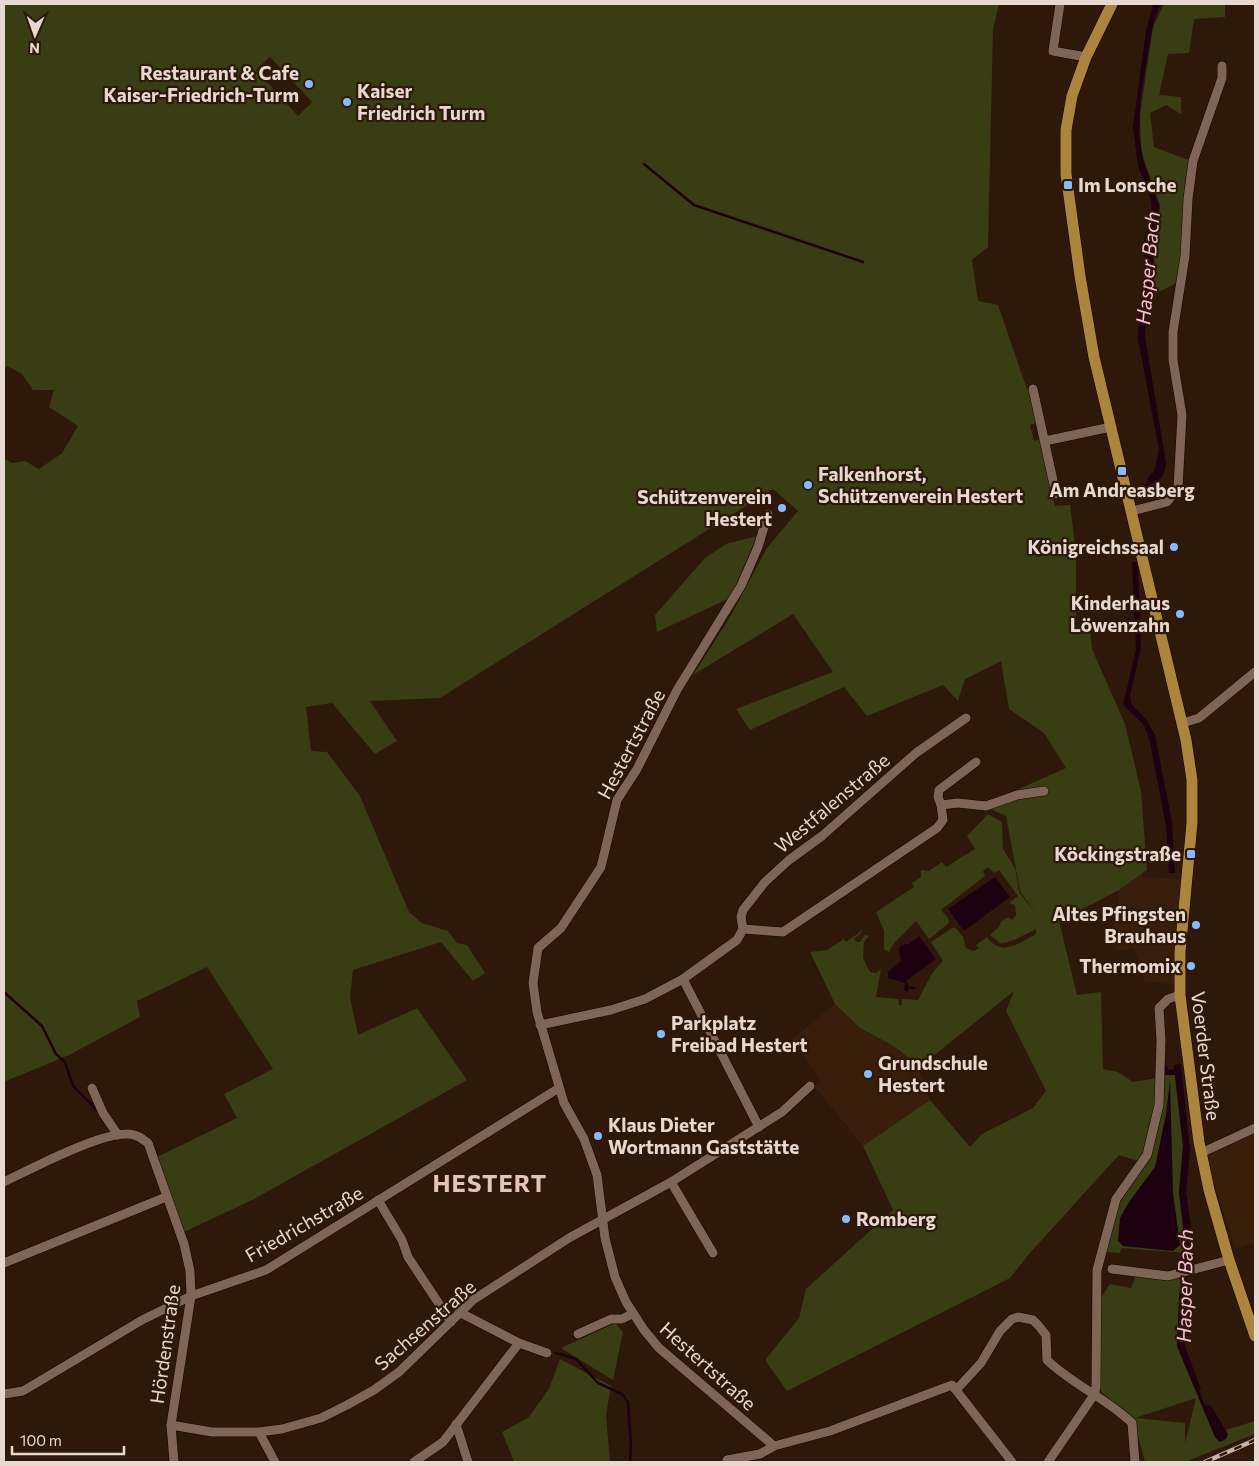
<svg xmlns="http://www.w3.org/2000/svg" width="1259" height="1466" viewBox="0 0 1259 1466" font-family="Commissioner,sans-serif">
	<style>
		.built { fill: #391e0c }
		.green { fill: #383d14; fill-rule: evenodd }
		.water { fill: #1e0111 }
		.lines { fill: none; stroke-linecap: round; stroke-linejoin: round }
		.stream { stroke: #1e0111; stroke-width: 2.5 }
		.minor-casing { stroke: #140300; stroke-width: 10 }
		.major-casing { stroke: #140300; stroke-width: 12 }
		.minor { stroke: #7f6556; stroke-width: 9 }
		.major { stroke: #ab853e; stroke-width: 11 }
		.rail-casing { stroke: #c4b4aa; stroke-width: 4.5 }
		.rail { stroke: #2d180a; stroke-width: 2.5; stroke-dasharray: 8; stroke-linecap: butt }
		.poi-dot { fill: #87bbfb; stroke: #2d180a; stroke-width: 2 }
		.labels { text-anchor: middle; stroke-width: 4.5; stroke-linejoin: round; paint-order: stroke }
		.poi-label { font-size: 19px; font-weight: bold; fill: #e8d9d0; stroke: #2d180a; text-anchor: end }
		.street-label { font-size: 19px; fill: #e8d9d0; stroke: #2d180a }
		.water-label { font-size: 20px; font-style: italic; fill: #fbbdda; stroke: #2d180a }
		.district-label { font-size: 24px; font-weight: bold; letter-spacing: 1px; fill: #e2c5b4; stroke: #2d180a }
	</style>
	<rect width="100%" height="100%" fill="#2d180a"/>
	<g class="built">
		<polygon points="1142,873 1144,877 1184,879 1176,985 1144,981 1134,948 1117,952 1113,929 1117,916 1119,890"/>
		<polygon points="835,1004 859,1028 894,1047 918,1067 930,1100 863,1146 815,1087 821,1080 791,1040"/>
		<polygon points="1255,1131 1255,1243 1235,1249 1205,1154"/>
	</g>
	<g class="green">
		<path d="M4 4H999L993 29 988 247 972 260 978 301 998 305 1027 389H1030L1037 423 1030 425 1034 441 1041 439 1055 506 1070 505 1076 551V630L1090 629 1092 649 1125 724 1141 791 1147 870 1119 890 1059 921 1077 995 1101 992 1103 1069 1118 1072 1133 1082 1157 1078 1154 1121 1141 1162 1119 1155 1029 1254 1010 1278 787 1391 765 1360 799 1318 806 1289 893 1210 863 1146 930 1100 970 1147 982 1134 1033 1108 1046 1091 1006 1011 1014 991 921 1066H918L895 1047 860 1028 835 1004 810 952 827 950 844 939 846 942 860 932 862 928 861 933 854 939 857 942H860L865 935 869 936 864 942 863 958 870 972 876 973 881 969 876 997 898 999 899 1005H902V999L918 1000 933 972 943 961 931 942 952 928H956L963 937 966 948 974 951 979 948 976 945 987 937C1003 958 1018 943 1036 934V929L1014 940 1001 944 990 935 999 927 1001 922 1008 917 1012 920 1016 915 1015 905 1009 903 1018 896 999 870 994 873 988 867 983 871 985 876 941 910 948 918 949 923 929 939 916 921 894 943 889 952 884 949V931L876 912 914 887 912 883 921 877V870L929 871 942 862 946 867 975 849 967 836 988 814 1002 822 1003 849 1015 868 1019 892 1036 914 1020 891 1006 816 988 808 987 803 1066 768 1044 733 1009 709 1001 661 965 679 958 701 943 685 867 716 844 687 750 730 736 709 833 672 793 614 693 675 730 617 767 548 798 511 773 489 440 698 370 701 397 741 375 754 332 703 306 707 311 751 327 752 360 796 409 912 422 923 448 931 457 943 467 945 485 973 473 981 441 942 353 970 350 998 358 1035 417 1008 467 1080 252 1200 184 1232 157 1157 237 1118 224 1094 273 1069 207 967 137 1001 140 1017 69 1055 4 1082V458L12 463 25 461 39 469 62 453 78 426 49 407 54 390H33L22 374 7 366 4 370ZM270 57 312 102 298 116 256 70Z"/>
		<polygon points="1164,4 1225,4 1225,17 1194,19 1189,53 1168,54 1159,95 1181,97 1181,114 1166,105 1150,113 1154,147 1191,161 1183,256 1178,282 1151,296 1156,268 1151,243 1159,222 1160,205 1141,151 1140,115 1153,27"/>
		<polygon points="757,536 730,598 657,632 655,615 705,558 726,544"/>
		<polygon points="1162,1075 1175,1075 1183,1146 1179,1192 1186,1253 1121,1248 1120,1253 1106,1252 1117,1201 1145,1161"/>
		<path d="M1182 1274 1177 1346 1215 1437 1220 1442 1227 1434 1226 1430 1255 1421V1434L1185 1462H1145L1133 1418 1101 1392 1099 1301 1110 1284 1131 1288 1136 1276ZM1196 1398 1185 1444V1423L1135 1418Z"/>
		<polygon points="615,1323 623,1332 613,1380 561,1348"/>
		<polygon points="560,1359 611,1386 606,1415 610,1462 514,1462 513,1459 502,1432 528,1418 549,1389"/>
	</g>
	<g class="water">
		<path d="M1153 4H1161L1155 17 1148 52 1141 95 1139 132 1143 160 1159 206 1158 219 1151 235 1154 274 1148 300 1145 337 1166 463C1165 474 1162 479 1152 484L1147 479 1154 471 1159 450 1138 339 1140 307 1147 273 1143 245 1152 211 1151 200 1138 166 1133 127 1146 31Z"/>
		<polygon points="1132,562 1138,562 1141,648 1130,696 1131,704 1146,719 1155,735 1172,822 1175,873 1169,873 1166,826 1149,738 1143,724 1123,705 1136,650"/>
		<polygon points="995,877 1010,897 964,931 948,909"/>
		<polygon points="919,936 936,959 906,981 910,987 916,987 914,990 909,988 907,993 904,989 905,983 888,978 888,972 901,961 899,950 901,945 909,944"/>
		<polygon points="1181,1064 1190,1151 1186,1192 1193,1241 1183,1301 1185,1347 1201,1389 1199,1390 1205,1406 1210,1404 1228,1434 1226,1439 1220,1442 1215,1437 1177,1346 1179,1297 1186,1253 1179,1192 1183,1146 1175,1075 1162,1075 1162,1066 1167,1066 1168,1070 1174,1069 1174,1065"/>
		<polygon points="1170,1081 1173,1193 1180,1245 1173,1251 1123,1246 1118,1241 1120,1218 1129,1202 1155,1167 1166,1114"/>
	</g>
	<g class="lines">
		<g class="stream">
			<polyline points="644,164 694,205 863,262"/>
			<polyline points="1137,493 1151,481"/>
			<polyline points="4,992 42,1026 56,1054 65,1062 73,1086 98,1111"/>
			<polyline points="556,1353 576,1359 598,1383 622,1394 628,1402 631,1446 630,1462"/>
		</g>
		<defs>
			<g id="minor">
				<polyline points="1060,4 1053,51 1086,57"/>
				<polyline points="1033,389 1056,494"/>
				<polyline points="1045,441 1111,427"/>
				<polyline points="1132,511 1167,502 1178,488 1182,415 1173,360 1173,332 1185,256 1188,199 1193,161 1222,78 1222,66"/>
				<polyline points="768,514 758,547 741,586 677,690 637,769 617,800 601,867 561,928 538,948 533,983 537,1012 564,1103 584,1139 597,1175 605,1238 615,1277 626,1302 644,1330 659,1348 774,1446 830,1431 952,1385 1012,1462"/>
				<polyline points="1183,723 1199,718 1255,672"/>
				<polyline points="976,762 939,790 938,797 941,805 958,803 986,806 1017,795 1044,791"/>
				<polyline points="743,929 741,917 743,910 765,882 789,860 822,836 916,753 966,718"/>
				<polyline points="683,979 759,1127"/>
				<polyline points="540,1025 611,1010 645,999 683,979 737,940 743,929 783,932 937,828 943,820 941,805"/>
				<polyline points="92,1088 103,1113 118,1135"/>
				<polyline points="1201,1153 1255,1128"/>
				<path d="M4 1182C29 1170 109 1127 134 1135 139 1136 144 1140 148 1143L184 1244 190 1271 191 1296 171 1425 174 1462"/>
				<polyline points="671,1182 713,1253"/>
				<polyline points="378,1200 402,1240 408,1257 451,1322"/>
				<polyline points="4,1263 166,1197"/>
				<polyline points="1112,1269 1168,1276 1229,1260"/>
				<polyline points="459,1312 519,1343 547,1353"/>
				<polyline points="578,1334 611,1319 622,1319 632,1314"/>
				<path d="M957 1389 981 1363 1000 1331 1012 1319 1018 1317 1033 1320 1038 1325 1046 1335 1047 1360C1073 1385 1106 1398 1132 1423L1135 1462"/>
				<polyline points="4,1394 23,1391 142,1320 191,1296 266,1270 559,1088"/>
				<polyline points="456,1424 468,1462"/>
				<polyline points="171,1425 212,1432 259,1432 282,1429 321,1418 347,1405 374,1390 399,1372 473,1300 569,1238 671,1182 782,1112 810,1086"/>
				<polyline points="259,1432 275,1462"/>
				<polyline points="727,1460 760,1454 774,1446"/>
				<polyline points="414,1462 443,1442 519,1343"/>
				<polyline points="1048,1462 1094,1395 1096,1387 1097,1270 1116,1199 1147,1155 1159,1105 1161,1040 1159,1008 1168,999 1180,995"/>
			</g>
			<polyline id="major" points="1112,4 1086,57 1072,96 1066,130 1066,174 1080,276 1094,357 1186,740 1192,780 1192,823 1180,952 1180,995 1199,1142 1209,1190 1229,1260 1255,1336"/>
		</defs>
		<use href="#minor" class="minor-casing"/>
		<use href="#major" class="major-casing"/>
		<use href="#minor" class="minor"/>
		<use href="#major" class="major"/>
		<defs>
			<polyline id="rail" points="1205,1462 1255,1440"/>
		</defs>
		<use href="#rail" class="rail-casing"/>
		<use href="#rail" class="rail"/>
	</g>
	<g class="poi-dot">
		<circle cx="309" cy="84" r="5"/>
		<circle cx="347" cy="102" r="5"/>
		<rect x="1063" y="180" width="10" height="10" rx="2.5"/>
		<rect x="1117" y="466" width="10" height="10" rx="2.5"/>
		<circle cx="808" cy="485" r="5"/>
		<circle cx="782" cy="508" r="5"/>
		<circle cx="1174" cy="547" r="5"/>
		<circle cx="1180" cy="614" r="5"/>
		<rect x="1186" y="849" width="10" height="10" rx="2.5"/>
		<circle cx="1196" cy="925" r="5"/>
		<circle cx="1191" cy="966" r="5"/>
		<circle cx="661" cy="1034" r="5"/>
		<circle cx="868" cy="1074" r="5"/>
		<circle cx="598" cy="1136" r="5"/>
		<circle cx="846" cy="1219" r="5"/>
	</g>
	<g class="labels">
		<g class="poi-label">
			<text x="299" y="80">Restaurant &amp; Cafe<tspan x="299" dy="22">Kaiser-Friedrich-Turm</tspan></text>
			<text x="357" y="98" text-anchor="start">Kaiser<tspan x="357" dy="22">Friedrich Turm</tspan></text>
			<text x="1078" y="192" text-anchor="start">Im Lonsche</text>
			<text x="818" y="481" text-anchor="start">Falkenhorst,<tspan x="818" dy="22">Schützenverein Hestert</tspan></text>
			<text x="1122" y="497" text-anchor="middle">Am Andreasberg</text>
			<text x="772" y="504">Schützenverein<tspan x="772" dy="22">Hestert</tspan></text>
			<text x="1164" y="554">Königreichssaal</text>
			<text x="1170" y="610">Kinderhaus<tspan x="1170" dy="22">Löwenzahn</tspan></text>
			<text x="1181" y="861">Köckingstraße</text>
			<text x="1186" y="921">Altes Pfingsten<tspan x="1186" dy="22">Brauhaus</tspan></text>
			<text x="1181" y="973">Thermomix</text>
			<text x="671" y="1030" text-anchor="start">Parkplatz<tspan x="671" dy="22">Freibad Hestert</tspan></text>
			<text x="878" y="1070" text-anchor="start">Grundschule<tspan x="878" dy="22">Hestert</tspan></text>
			<text x="608" y="1132" text-anchor="start">Klaus Dieter<tspan x="608" dy="22">Wortmann Gaststätte</tspan></text>
			<text x="856" y="1226" text-anchor="start">Romberg</text>
		</g>
		<g class="street-label">
			<text transform="translate(631 744) rotate(-62)" y="7">Hestertstraße</text>
			<text transform="translate(832 803) rotate(-40)" y="7">Westfalenstraße</text>
			<text transform="translate(1206 1056) rotate(83)" y="7">Voerder Straße</text>
			<text transform="translate(304 1224) rotate(-30)" y="7">Friedrichstraße</text>
			<text transform="translate(425 1325) rotate(-41)" y="7">Sachsenstraße</text>
			<text transform="translate(165 1344) rotate(-82)" y="7">Hördenstraße</text>
			<text transform="translate(708 1366) rotate(42)" y="7">Hestertstraße</text>
		</g>
		<g class="water-label">
			<text transform="translate(1148 268) rotate(-85)" y="7">Hasper Bach</text>
			<text transform="translate(1185 1286) rotate(-89)" y="7">Hasper Bach</text>
		</g>
		<g class="district-label">
			<text x="490" y="1192">HESTERT</text>
		</g>
	</g>
	<rect width="1259" height="1466" fill="none" stroke="#e8d9d0" stroke-width="10"/>
	<g transform="translate(35 35) rotate(182)" stroke="#2d180a" stroke-width="4" paint-order="stroke">
	<path d="M0-4L9 19L0 12L-9 19Z" fill="#e8d9d0"/>
	<text y="-8" font-size="14" font-weight="bold" text-anchor="middle" fill="#e8d9d0">N</text>
	</g>
	<path d="M12 1446v8h112v-8" fill="none" stroke="#e8d9d0" stroke-width="2.5"/>
	<text x="20" y="1446" font-size="15" fill="#e8d9d0" stroke="#2d180a" stroke-width="4" paint-order="stroke">100 m</text>
</svg>
